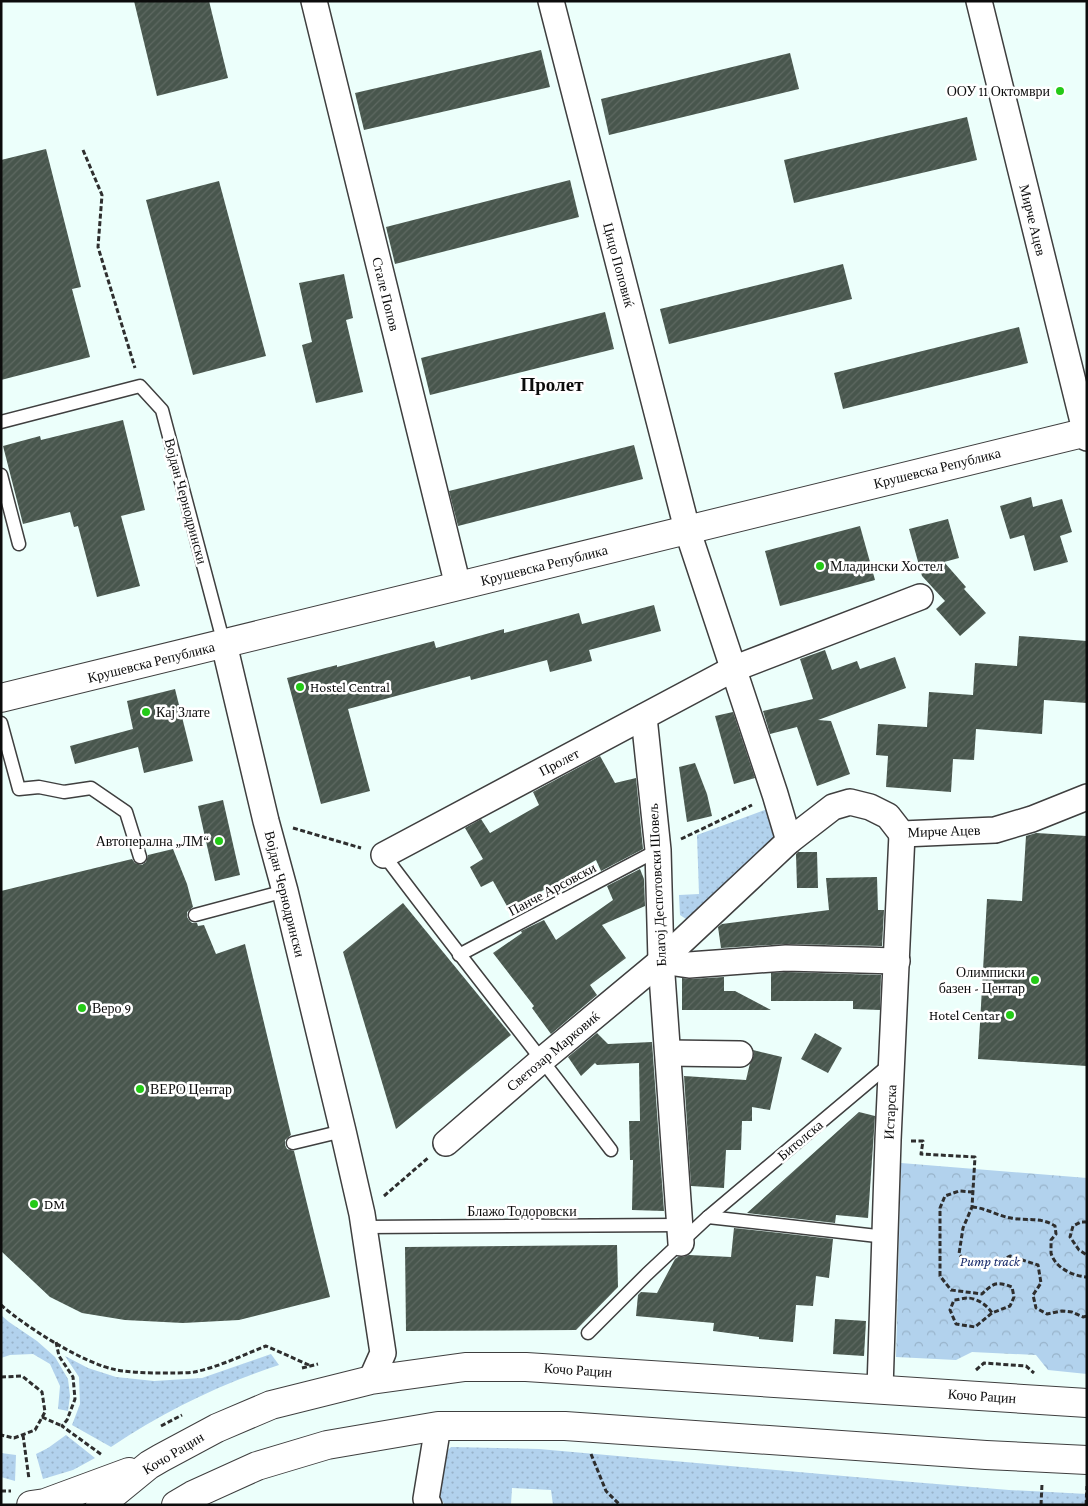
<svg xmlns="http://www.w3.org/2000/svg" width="1088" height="1506" viewBox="0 0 1088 1506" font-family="'Crimson Pro',serif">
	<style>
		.grass { fill: url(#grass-dots) }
		.park { fill: url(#park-crowns) }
		.building { fill: url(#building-hatch) }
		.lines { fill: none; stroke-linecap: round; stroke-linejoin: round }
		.service-casing { stroke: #3f3f3f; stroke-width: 15 }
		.minor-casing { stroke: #3f3f3f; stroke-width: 28 }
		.tertiary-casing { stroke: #3f3f3f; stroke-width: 30 }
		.path { stroke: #2e2e2e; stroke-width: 3; stroke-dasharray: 5 2.5; stroke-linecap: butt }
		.service { stroke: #fff; stroke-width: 12 }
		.minor { stroke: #fff; stroke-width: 25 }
		.tertiary { stroke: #fff; stroke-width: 28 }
		.poi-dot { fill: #24ca17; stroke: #fff; stroke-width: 2 }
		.labels { text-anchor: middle; stroke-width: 5; stroke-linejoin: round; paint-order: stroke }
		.poi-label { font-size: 14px; fill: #0c0c0c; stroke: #fff; text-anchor: start }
		.street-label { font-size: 14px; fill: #0c0c0c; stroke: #fff }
		.park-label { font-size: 14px; font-style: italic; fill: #172a6a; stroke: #fff }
		.district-label { font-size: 19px; font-weight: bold; fill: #0c0c0c; stroke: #fff }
	</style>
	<defs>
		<pattern id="grass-dots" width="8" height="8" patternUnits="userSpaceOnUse" patternTransform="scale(1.25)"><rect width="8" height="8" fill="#b2d2ed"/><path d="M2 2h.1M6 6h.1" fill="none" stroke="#98b3ca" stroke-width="1.8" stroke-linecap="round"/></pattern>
		<pattern id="park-crowns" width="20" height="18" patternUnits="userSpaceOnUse" patternTransform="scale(1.25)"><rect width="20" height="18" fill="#b2d2ed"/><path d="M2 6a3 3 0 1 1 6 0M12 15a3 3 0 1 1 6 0" fill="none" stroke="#98b3ca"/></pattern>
		<pattern id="building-hatch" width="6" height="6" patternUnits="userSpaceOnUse" patternTransform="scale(1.25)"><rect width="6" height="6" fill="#48564d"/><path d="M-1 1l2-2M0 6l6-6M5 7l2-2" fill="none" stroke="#5e6962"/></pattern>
	</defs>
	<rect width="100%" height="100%" fill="#ecfffb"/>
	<g class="grass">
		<polygon points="770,808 781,839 689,921 680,915 679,895 699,894 697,835"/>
		<polygon points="1,1315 9,1322 37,1341 55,1357 68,1379 70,1396 68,1411 58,1409 60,1386 50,1364 33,1354 10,1355 1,1358"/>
		<path d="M271 1354 279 1365C218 1385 165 1411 111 1447L72 1425 80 1404 79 1377 65 1356 88 1368 116 1377 154 1381 202 1378Z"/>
		<polygon points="66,1435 95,1458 73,1470 43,1479 36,1454 48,1448"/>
		<polygon points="451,1447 539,1449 900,1481 1009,1490 1087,1494 1087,1505 553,1505 551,1490 512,1488 511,1504 509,1505 445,1505 438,1494 439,1459"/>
		<polygon points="1,1453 16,1455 15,1481 1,1477"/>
	</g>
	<polygon class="park" points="901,1163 1087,1178 1087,1374 1048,1370 1036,1355 972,1352 956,1360 896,1357"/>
	<g class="building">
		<polygon points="134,1 209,1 228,78 157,96"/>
		<polygon points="541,50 550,87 364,130 355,93"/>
		<polygon points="790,53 799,89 609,135 601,99"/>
		<polygon points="967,117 977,160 794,203 784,160"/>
		<polygon points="46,149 81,287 72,289 90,357 1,380 1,160"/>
		<polygon points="570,180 579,217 395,264 386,227"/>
		<polygon points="219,181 266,356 193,375 146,200"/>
		<polygon points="843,264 852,299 669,344 660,309"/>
		<polygon points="344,274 353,318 346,320 363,392 316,403 302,345 312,342 299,283"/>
		<polygon points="605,312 614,349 430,395 421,358"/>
		<polygon points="1019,327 1028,363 843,409 834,373"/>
		<polygon points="123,420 145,510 121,516 140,586 97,597 78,526 74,527 70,512 23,524 3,446 40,436 41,440"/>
		<polygon points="634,445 643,479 458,526 449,491"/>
		<polygon points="1031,497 1033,507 1062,499 1072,532 1060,536 1068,562 1034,571 1024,535 1010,539 1000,506"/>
		<polygon points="948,519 959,558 944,562 966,587 964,589 986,613 960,636 936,609 945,601 922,576 909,529"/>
		<polygon points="860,526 875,580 780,606 765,551"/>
		<polygon points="654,605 661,631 589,650 592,661 550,672 547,660 471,680 470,676 348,709 370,791 321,804 287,678 337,665 337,667 434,641 436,648 504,629 504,633 579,613 582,624"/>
		<polygon points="1019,636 1087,641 1087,703 1044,700 1042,734 976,729 974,760 953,759 951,792 886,787 888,756 876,755 878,724 927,727 929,692 973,695 975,663 1017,666"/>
		<polygon points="825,650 832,670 857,661 860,669 895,657 906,688 818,720 831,721 850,774 817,786 797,727 770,734 763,711 813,699 800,659"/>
		<polygon points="175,689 193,761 144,773 138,747 75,764 70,746 133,729 127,701"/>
		<polygon points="733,712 755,778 734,784 715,716"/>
		<polygon points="600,756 615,783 636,778 643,849 601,871 596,860 535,895 537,899 533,902 535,906 513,917 493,881 481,887 470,867 483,859 465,828 481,819 490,833 539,805 533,792"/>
		<polygon points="695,763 707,794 712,816 687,822 679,767"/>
		<polygon points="223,800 240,875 215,881 198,806"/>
		<polygon points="1036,833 1087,836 1087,1066 978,1059 987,899 1022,901 1026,836"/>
		<polygon points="173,849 187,884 193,907 187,912 187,917 189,920 192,923 197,923 198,926 204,925 216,954 245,944 291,1135 285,1140 285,1145 287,1149 294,1151 330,1297 239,1320 183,1323 125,1320 82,1313 50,1297 1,1251 1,891 132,859 135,863 142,865 146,862 148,855"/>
		<polygon points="798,852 817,852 818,888 797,888 796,854"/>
		<polygon points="640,869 644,879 645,906 602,925 626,958 590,985 597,995 551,1034 532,1008 534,1006 493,953 522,933 521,931 544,920 556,940 613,900 607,886"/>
		<polygon points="877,877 878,910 884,910 882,946 786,944 721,948 718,927 722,924 829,910 826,878"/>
		<polygon points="403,903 511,1035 396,1129 343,952"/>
		<polygon points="786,972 881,975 880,1010 853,1009 853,1001 771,1001 771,973"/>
		<polygon points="724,977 724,991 735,991 771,1010 682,1010 682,978 690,979"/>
		<polygon points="597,1033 608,1044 652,1042 664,1211 632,1210 633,1160 630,1160 629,1121 640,1121 639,1063 597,1065 595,1063 581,1076 568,1057"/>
		<polygon points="815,1033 842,1048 828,1073 801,1059"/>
		<polygon points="753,1050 782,1057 770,1110 752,1107 752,1121 742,1121 741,1150 726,1150 724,1188 691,1186 684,1076 746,1080 750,1063 754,1055"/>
		<polygon points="859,1112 875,1116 868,1218 836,1215 835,1223 747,1213"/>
		<polygon points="734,1228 833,1239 829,1278 816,1276 813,1306 796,1305 793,1342 759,1339 759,1337 713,1331 714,1323 636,1316 638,1295 641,1292 657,1293 675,1259 678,1257 682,1257 689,1255 731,1257"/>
		<polygon points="617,1245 618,1287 576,1330 406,1331 405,1247"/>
		<polygon points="835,1319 866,1321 864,1356 833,1354"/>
	</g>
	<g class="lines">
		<defs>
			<g id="service">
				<polyline points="1,422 140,386 162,410 224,644"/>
				<polyline points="1,475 19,544"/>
				<polyline points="1,723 19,789 39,787 64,792 91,788 126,812 140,857"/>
				<path d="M384 855C458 954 536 1051 611 1150"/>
				<polyline points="195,915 285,891"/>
				<polyline points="459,955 658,850"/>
				<polyline points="293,1143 343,1131"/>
				<polyline points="708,1217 886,1237"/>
				<polyline points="364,1227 680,1225"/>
				<polyline points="588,1333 647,1274 708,1217 890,1064"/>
			</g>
			<g id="minor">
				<polyline points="314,1 458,586"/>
				<polyline points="551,1 687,529 775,794 789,841"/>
				<polyline points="979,1 1087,438"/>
				<polyline points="224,644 266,821 285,891 343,1131 362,1214 383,1353 371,1380"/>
				<polyline points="644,717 658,850 661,961 681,1243"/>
				<polyline points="384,855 733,669 920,597"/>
				<polyline points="661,961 689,965 786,958 897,961"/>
				<polyline points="668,1053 740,1054"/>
				<polyline points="446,1143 542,1060 661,961 789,841 833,807 850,802 870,807 888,816 902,834 995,830 1032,819 1087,797"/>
				<polyline points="880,1389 888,1140 902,834"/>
				<polyline points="429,1505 426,1499 438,1426"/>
			</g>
			<g id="tertiary">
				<polyline points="1,698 1087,432"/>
				<polyline points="31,1505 45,1503 129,1472"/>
				<polyline points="100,1505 149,1465 161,1458 217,1428 271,1405 371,1380 465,1367 526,1367 1087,1403"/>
				<polyline points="176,1505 193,1495 257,1466 327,1445 438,1426 565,1426 986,1455 1087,1460"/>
			</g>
		</defs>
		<use href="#service" class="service-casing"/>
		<use href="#minor" class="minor-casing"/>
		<use href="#tertiary" class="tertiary-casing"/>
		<g class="path">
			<polyline points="83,150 102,195 98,247 135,368"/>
			<polyline points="293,828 361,848"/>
			<polyline points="681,839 752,805"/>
			<polyline points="911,1141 923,1141 921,1154 975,1157 972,1207 963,1228 959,1254 968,1264 995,1264 1010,1256 1038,1265 1041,1283 1033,1295 1036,1308 1047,1314 1062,1311 1072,1312 1083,1317 1087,1316"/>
			<path d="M973 1192 959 1191 945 1196 940 1208V1276L951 1290 982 1294C993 1283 997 1281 1012 1287L1014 1297 1010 1306 992 1313 975 1327 956 1324 950 1310 954 1300C958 1300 963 1298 967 1298 977 1298 987 1305 992 1313"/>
			<polyline points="384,1196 428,1158"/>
			<path d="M972 1207C986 1208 998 1216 1011 1218 1027 1221 1042 1217 1055 1226L1056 1234 1051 1240C1051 1244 1051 1249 1051 1253 1055 1268 1073 1276 1087 1277"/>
			<polyline points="1087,1222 1081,1222 1073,1226 1070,1237 1079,1250 1087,1255"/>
			<path d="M1 1305C26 1327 84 1364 117 1370 135 1373 153 1373 171 1373 178 1373 187 1373 194 1372 219 1367 243 1355 266 1346L309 1365"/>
			<polyline points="56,1342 59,1356 73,1377 75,1399 67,1420 62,1426 102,1455"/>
			<polyline points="302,1368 318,1364"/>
			<polyline points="976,1370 984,1363 1026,1366 1034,1373"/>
			<polyline points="1,1377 22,1376 42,1392 45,1412 35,1430 14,1438 1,1435"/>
			<polyline points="42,1417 62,1426"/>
			<polyline points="161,1426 182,1415"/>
			<polyline points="23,1435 29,1479"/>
			<polyline points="591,1454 606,1491 620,1505"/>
			<polyline points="1,1491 11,1491"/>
			<polyline points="1041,1505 1042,1484"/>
			<polyline points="1086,1505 1087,1486"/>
		</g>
		<use href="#service" class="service"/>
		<use href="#minor" class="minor"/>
		<use href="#tertiary" class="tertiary"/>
	</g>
	<g class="poi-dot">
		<circle cx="1060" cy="91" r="5"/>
		<circle cx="820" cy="566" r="5"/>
		<circle cx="300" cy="687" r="5"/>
		<circle cx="146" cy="712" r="5"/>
		<circle cx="219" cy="841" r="5"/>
		<circle cx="1035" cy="980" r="5"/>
		<circle cx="82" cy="1008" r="5"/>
		<circle cx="1010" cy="1015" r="5"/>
		<circle cx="140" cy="1089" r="5"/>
		<circle cx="34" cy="1204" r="5"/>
	</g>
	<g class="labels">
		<g class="poi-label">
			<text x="1050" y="96" text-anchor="end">ООУ 11 Октомври</text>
			<text x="830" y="571">Младински Хостел</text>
			<text x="310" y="692">Hostel Central</text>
			<text x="156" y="717">Кај Злате</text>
			<text x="209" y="846" text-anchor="end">Автоперална „ЛМ“</text>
			<text x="1025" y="977" text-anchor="end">Олимписки<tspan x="1025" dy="16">базен - Центар</tspan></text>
			<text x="92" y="1013">Веро 9</text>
			<text x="1000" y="1020" text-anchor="end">Hotel Centar</text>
			<text x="150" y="1094">ВЕРО Центар</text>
			<text x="44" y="1209">DM</text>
		</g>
		<g class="street-label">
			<text transform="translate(1033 220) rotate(76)" y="5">Мирче Ацев</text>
			<text transform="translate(619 265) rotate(75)" y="5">Цицо Поповиќ</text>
			<text transform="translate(386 294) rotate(76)" y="5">Стале Попов</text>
			<text transform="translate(937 468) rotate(-14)" y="5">Крушевска Република</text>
			<text transform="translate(186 501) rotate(75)" y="5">Војдан Чернодрински</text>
			<text transform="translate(544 565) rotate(-14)" y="5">Крушевска Република</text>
			<text transform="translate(151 662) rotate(-14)" y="5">Крушевска Република</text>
			<text transform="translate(559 762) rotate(-28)" y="5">Пролет</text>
			<text transform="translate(944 831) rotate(-2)" y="5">Мирче Ацев</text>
			<text transform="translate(657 885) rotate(-93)" y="5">Благој Деспотовски Шовељ</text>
			<text transform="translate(552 889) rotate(-28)" y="5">Панче Арсовски</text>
			<text transform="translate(285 894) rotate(76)" y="5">Војдан Чернодрински</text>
			<text transform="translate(553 1051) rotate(-40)" y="5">Светозар Марковиќ</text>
			<text transform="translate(890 1112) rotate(-87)" y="5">Истарска</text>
			<text transform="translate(800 1140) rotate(-40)" y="5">Битолска</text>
			<text x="522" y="1216">Блажо Тодоровски</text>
			<text transform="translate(578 1370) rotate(4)" y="5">Кочо Рацин</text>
			<text transform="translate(982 1396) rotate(4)" y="5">Кочо Рацин</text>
			<text transform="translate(173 1453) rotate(-31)" y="5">Кочо Рацин</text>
		</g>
		<g class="park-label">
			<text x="990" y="1266">Pump track</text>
		</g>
		<g class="district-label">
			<text x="552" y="391">Пролет</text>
		</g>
	</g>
	<rect width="1088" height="1506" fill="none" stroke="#0c0c0c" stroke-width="5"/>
</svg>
